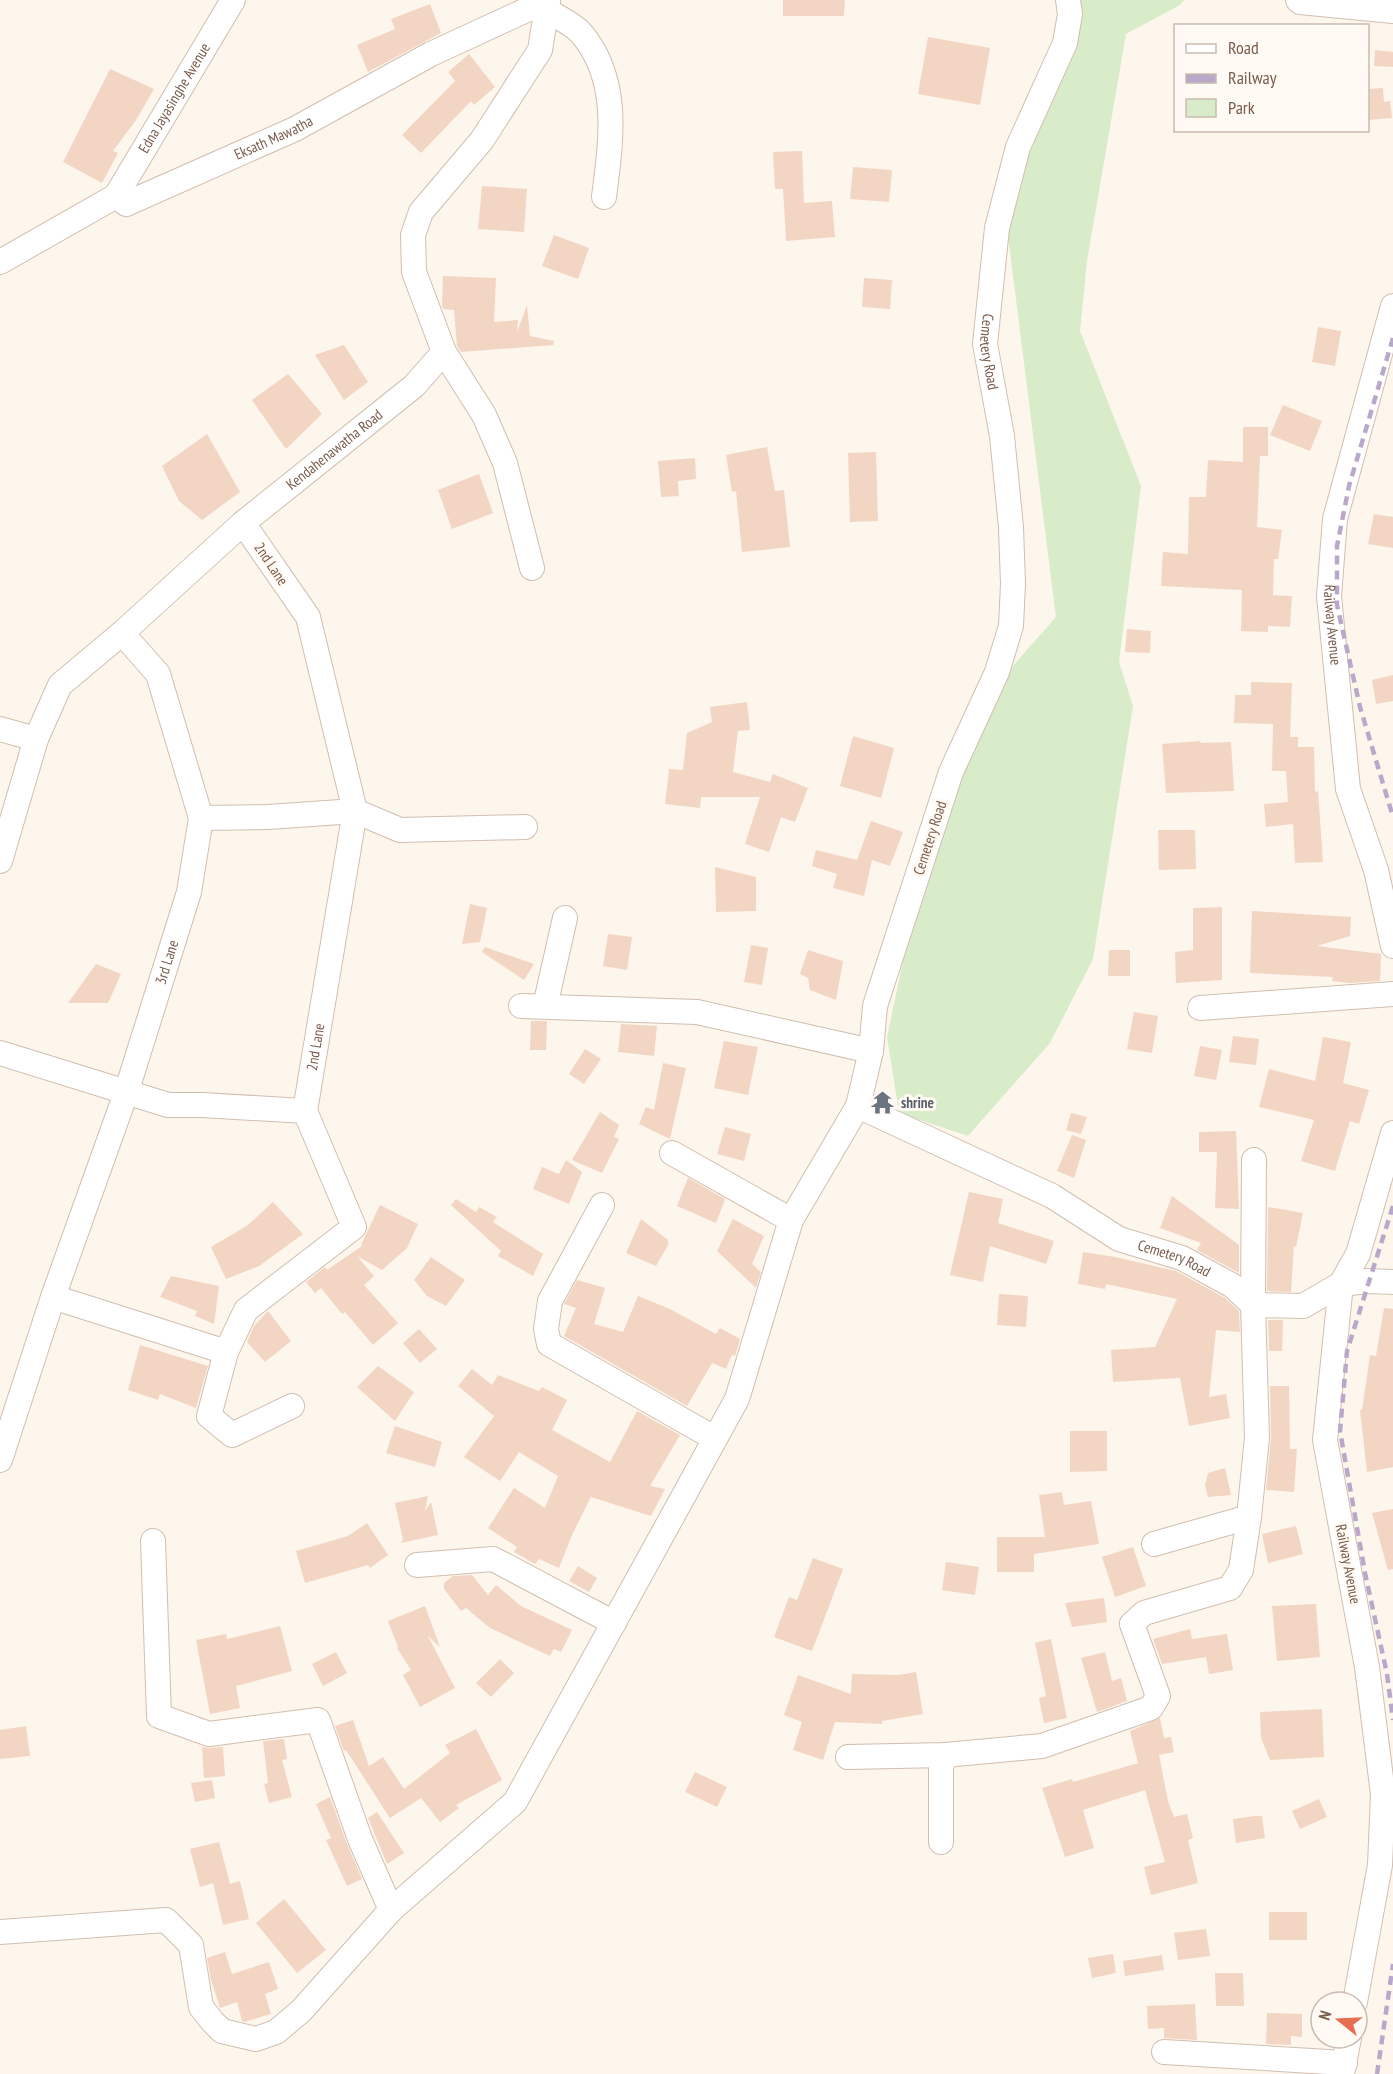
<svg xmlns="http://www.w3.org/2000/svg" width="1393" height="2074" viewBox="0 0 1393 2074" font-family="'PT Sans Narrow',sans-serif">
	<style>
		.green { fill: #d8ecc9 }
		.building { fill: #f3d5c3 }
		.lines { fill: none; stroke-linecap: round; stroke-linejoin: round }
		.minor-casing { stroke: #d1beb0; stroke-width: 26 }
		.minor { stroke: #fff; stroke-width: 24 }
		.rail { stroke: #b9a8c9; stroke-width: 4.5; stroke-dasharray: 9 6; stroke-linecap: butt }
		.labels { text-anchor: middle; stroke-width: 6; stroke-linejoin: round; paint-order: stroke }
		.street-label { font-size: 15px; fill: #7a5c4d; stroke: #fffaf3 }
		.worship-label { font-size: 15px; font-weight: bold; fill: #5b616d; stroke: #fffaf3; text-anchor: start }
	</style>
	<rect width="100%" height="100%" fill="#fdf6ec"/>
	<polygon class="green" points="1066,0 1184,0 1180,5 1126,34 1087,261 1080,331 1141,486 1119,662 1133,706 1093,959 1050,1043 968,1136 899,1113 887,1037 927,848 971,713 1056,617 1007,228"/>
	<g class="building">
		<polygon points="783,0 845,0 844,16 783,16"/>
		<polygon points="430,4 441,33 368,72 357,45 395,29 391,19"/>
		<polygon points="928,37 990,48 980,105 918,94"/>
		<polygon points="1375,50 1393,52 1393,67 1374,66"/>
		<polygon points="469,54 495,87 474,105 471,101 421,153 402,135 455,81 448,72"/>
		<polygon points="110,69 154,89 136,120 113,151 118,153 102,183 63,162"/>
		<polygon points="1383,88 1384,102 1390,101 1392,118 1368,120 1368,89"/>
		<polygon points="802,151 804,203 832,201 835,237 786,241 783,189 775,189 773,152"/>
		<polygon points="853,167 892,170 889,202 850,199"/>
		<polygon points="482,186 527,189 524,232 478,229"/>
		<polygon points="554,235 589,248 578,279 542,266"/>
		<polygon points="443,276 496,278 494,322 518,320 517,332 527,305 530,336 554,341 553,345 461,352 457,346 454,310 443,309 442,306"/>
		<polygon points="864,278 892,280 890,309 862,307"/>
		<polygon points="1318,327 1341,331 1335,366 1312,362"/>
		<polygon points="344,345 368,382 344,400 315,355"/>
		<polygon points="288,374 322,414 286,449 252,400"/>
		<polygon points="1283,405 1322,421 1310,451 1270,435"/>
		<polygon points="1243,427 1268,427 1268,456 1260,456 1257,527 1282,530 1278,559 1274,559 1273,595 1292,596 1290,627 1268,626 1268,632 1241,631 1242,590 1161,586 1163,552 1188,554 1189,497 1206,497 1208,460 1243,462"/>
		<polygon points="207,434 240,492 202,520 179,501 162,466"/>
		<polygon points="767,447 775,491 784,490 790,547 742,552 736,491 732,492 726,455"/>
		<polygon points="876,452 878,521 850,522 848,453"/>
		<polygon points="695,458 696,479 678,481 679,496 661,497 658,461"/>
		<polygon points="479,474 493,513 452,529 438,490"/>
		<polygon points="1374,514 1393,517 1393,548 1368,544"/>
		<polygon points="1127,629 1151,631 1150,653 1125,652"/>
		<polygon points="1393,675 1393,701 1376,704 1372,680"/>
		<polygon points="1251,682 1292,683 1290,737 1298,737 1298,747 1314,747 1315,792 1318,791 1323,862 1295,863 1293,824 1266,827 1264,804 1288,802 1286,771 1272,771 1273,724 1234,723 1235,695 1251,695"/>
		<polygon points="747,702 750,730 738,731 733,772 770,782 773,774 808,788 795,822 781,817 769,852 745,844 760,797 701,797 700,808 665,804 669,769 683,770 687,733 712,722 710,707"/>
		<polygon points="853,736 894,748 881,798 840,786"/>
		<polygon points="1200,741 1201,743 1231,742 1234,791 1166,793 1162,744"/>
		<polygon points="871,821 903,832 890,866 872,860 864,896 833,888 837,874 812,866 816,850 857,860"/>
		<polygon points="1158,830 1195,830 1196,869 1159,870"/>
		<polygon points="715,867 756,877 756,911 716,912"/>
		<polygon points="470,904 487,908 480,942 462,944"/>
		<polygon points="1222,907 1222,980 1176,983 1175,952 1193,950 1193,908"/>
		<polygon points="1252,911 1351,917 1350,936 1317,946 1381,954 1380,981 1350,983 1332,981 1333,977 1250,973"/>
		<polygon points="608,934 632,937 627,970 603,966"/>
		<polygon points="751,945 768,948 762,985 744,982"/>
		<polygon points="485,947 534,964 524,980 482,952"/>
		<polygon points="808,950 843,961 836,1000 810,990 808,978 800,974"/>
		<polygon points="1109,950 1130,950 1130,976 1108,976"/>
		<polygon points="96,964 121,974 108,1003 68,1003"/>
		<polygon points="1134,1012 1158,1016 1152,1053 1127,1049"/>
		<polygon points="531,1021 547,1021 546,1050 530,1050"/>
		<polygon points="621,1024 657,1026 654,1056 618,1052"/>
		<polygon points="1233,1036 1259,1039 1256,1065 1229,1062"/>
		<polygon points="1323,1037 1351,1042 1343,1083 1369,1090 1359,1124 1350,1121 1335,1171 1301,1161 1314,1120 1259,1107 1269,1069 1315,1081"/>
		<polygon points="724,1041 758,1047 748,1095 714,1088"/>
		<polygon points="1200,1046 1222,1050 1216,1080 1194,1076"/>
		<polygon points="585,1049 601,1059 584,1084 569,1074"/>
		<polygon points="663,1063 686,1068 670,1139 639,1124 646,1107 654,1110"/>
		<polygon points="600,1112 619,1125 614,1137 619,1139 602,1173 572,1160"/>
		<polygon points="1071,1113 1087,1117 1081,1134 1066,1130"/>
		<polygon points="725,1127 751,1134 744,1161 717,1154"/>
		<polygon points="1236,1131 1239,1209 1215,1208 1217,1152 1199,1152 1199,1132"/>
		<polygon points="1072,1135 1086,1140 1074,1178 1057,1171"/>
		<polygon points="566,1160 582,1172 569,1204 533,1189 542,1167 559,1174"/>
		<polygon points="688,1178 725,1199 716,1223 677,1206"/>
		<polygon points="969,1192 1003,1199 998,1223 1054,1241 1046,1264 990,1246 983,1282 950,1275"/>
		<polygon points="1172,1196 1239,1245 1239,1273 1197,1250 1201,1243 1160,1228"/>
		<polygon points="456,1199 476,1212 479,1207 497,1217 493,1222 543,1254 533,1276 498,1256 501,1251 451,1205"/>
		<polygon points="273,1202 303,1234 259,1266 226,1279 211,1247 248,1225"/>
		<polygon points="380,1205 418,1224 407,1248 382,1270 357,1256 374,1276 364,1285 398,1323 373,1345 345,1312 342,1314 321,1288 315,1293 306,1282 325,1267 327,1270 362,1246 361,1245"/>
		<polygon points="1268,1207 1303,1213 1296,1247 1294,1246 1291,1292 1267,1291"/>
		<polygon points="641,1219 668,1240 668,1245 656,1266 626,1253"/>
		<polygon points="733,1219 764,1236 752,1264 761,1272 756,1288 717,1251"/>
		<polygon points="1083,1252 1115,1257 1176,1271 1225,1298 1239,1311 1240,1332 1216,1330 1209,1397 1226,1394 1230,1418 1189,1426 1180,1378 1113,1382 1111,1350 1155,1347 1177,1299 1106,1284 1105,1289 1078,1284"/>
		<polygon points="431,1257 465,1280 446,1306 427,1296 414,1280"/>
		<polygon points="171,1276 219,1286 214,1324 195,1316 197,1311 160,1297"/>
		<polygon points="577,1280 605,1288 594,1324 623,1332 638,1296 670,1309 716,1334 720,1328 740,1339 735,1356 732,1355 726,1369 712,1363 687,1406 564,1336 576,1308 564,1304"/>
		<polygon points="999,1294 1028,1296 1026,1327 997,1325"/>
		<polygon points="1384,1308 1393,1309 1393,1467 1367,1472 1360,1410 1362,1410 1370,1355 1376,1356"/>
		<polygon points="268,1311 291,1341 265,1362 247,1342 254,1326"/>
		<polygon points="1268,1320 1283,1320 1282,1351 1269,1351"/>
		<polygon points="419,1329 437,1349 420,1363 403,1343"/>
		<polygon points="140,1345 208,1366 196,1408 160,1394 158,1400 128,1390"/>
		<polygon points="378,1366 414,1392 395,1421 357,1387"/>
		<polygon points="472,1369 492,1385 498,1375 539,1391 542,1387 567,1400 552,1430 610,1462 637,1411 680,1435 650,1486 665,1489 651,1516 591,1497 572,1535 559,1568 539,1559 535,1564 514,1552 517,1547 488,1528 514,1488 545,1508 558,1476 519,1452 500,1481 464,1457 494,1416 458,1386"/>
		<polygon points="1270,1386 1289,1386 1290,1449 1297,1449 1294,1492 1266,1490 1271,1438"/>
		<polygon points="395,1426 442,1442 435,1467 386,1453"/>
		<polygon points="1070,1431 1107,1431 1107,1471 1070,1472"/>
		<polygon points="1225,1468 1231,1495 1208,1497 1205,1485 1208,1473"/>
		<polygon points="1062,1492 1064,1505 1091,1501 1099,1544 1034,1554 1034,1572 997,1572 997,1537 1045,1537 1039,1495"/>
		<polygon points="428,1496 425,1511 431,1502 438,1535 401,1543 403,1540 395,1503"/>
		<polygon points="1393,1509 1393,1569 1388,1570 1372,1513"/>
		<polygon points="367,1523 388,1555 370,1568 368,1565 305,1583 296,1551 348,1536"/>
		<polygon points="1296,1526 1303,1554 1268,1563 1262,1534"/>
		<polygon points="1133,1547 1146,1586 1115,1597 1102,1557"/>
		<polygon points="813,1558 843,1569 812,1651 774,1637 789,1597 797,1600"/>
		<polygon points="946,1562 979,1567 975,1595 942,1590"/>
		<polygon points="578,1566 597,1578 589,1592 569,1581"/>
		<polygon points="472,1575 488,1595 496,1585 521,1606 572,1630 561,1652 554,1649 550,1656 490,1628 466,1608 461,1611 444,1589 444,1583 453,1576"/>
		<polygon points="1104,1598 1107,1622 1072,1627 1065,1603"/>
		<polygon points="1316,1604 1320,1657 1277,1661 1272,1606"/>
		<polygon points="425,1606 440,1647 428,1636 455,1688 420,1707 403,1675 411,1670 397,1648 398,1647 388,1621"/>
		<polygon points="280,1626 292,1671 236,1686 240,1708 210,1714 196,1640 226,1634 227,1639"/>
		<polygon points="1190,1629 1192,1639 1227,1634 1233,1670 1209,1674 1206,1657 1162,1664 1153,1639"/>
		<polygon points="1051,1639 1067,1718 1044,1723 1039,1698 1046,1696 1035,1643"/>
		<polygon points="336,1652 347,1673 323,1686 312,1664"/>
		<polygon points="1105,1652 1112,1681 1121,1678 1127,1701 1097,1712 1081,1658"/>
		<polygon points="500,1659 514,1673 491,1697 476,1683"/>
		<polygon points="916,1672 923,1714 882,1721 882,1724 835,1722 823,1760 793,1750 802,1722 784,1715 798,1675 851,1694 852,1674 899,1675"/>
		<polygon points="1322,1709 1324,1757 1270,1760 1261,1738 1260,1712"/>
		<polygon points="1160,1718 1164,1738 1171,1737 1174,1752 1159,1755 1168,1801 1174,1817 1187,1814 1193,1838 1188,1840 1198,1883 1151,1895 1144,1867 1165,1862 1145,1790 1083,1810 1094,1848 1065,1857 1042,1788 1072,1779 1073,1782 1138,1763 1130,1731"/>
		<polygon points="353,1720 369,1766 383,1757 404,1789 450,1753 445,1745 476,1729 502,1780 456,1805 459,1808 440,1822 421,1798 390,1818 346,1750 344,1751 335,1726"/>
		<polygon points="26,1726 30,1756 0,1759 0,1730"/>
		<polygon points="284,1739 287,1759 282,1760 292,1797 269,1803 264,1784 268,1783 263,1741"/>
		<polygon points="202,1747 210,1748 223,1747 225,1776 204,1778"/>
		<polygon points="695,1772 727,1787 717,1807 685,1792"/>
		<polygon points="212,1780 215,1798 195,1802 191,1783"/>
		<polygon points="330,1797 347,1844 362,1879 347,1886 326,1840 331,1838 316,1804"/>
		<polygon points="1319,1799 1327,1817 1300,1829 1292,1811"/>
		<polygon points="377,1812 404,1853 387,1864 368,1818"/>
		<polygon points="1255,1816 1262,1816 1265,1838 1236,1843 1233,1819"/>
		<polygon points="219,1842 230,1884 240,1881 249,1919 223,1925 213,1883 200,1887 190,1849"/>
		<polygon points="284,1899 326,1950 297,1973 256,1923"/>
		<rect x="1269" y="1912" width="38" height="28"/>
		<polygon points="1206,1929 1210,1956 1178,1960 1174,1933"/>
		<polygon points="225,1952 232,1974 269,1962 278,1989 265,1994 271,2014 244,2022 242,2021 237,2002 220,2008 211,1980 207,1958"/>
		<polygon points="1113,1954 1116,1973 1092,1978 1088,1958"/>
		<polygon points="1162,1955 1164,1970 1125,1976 1123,1961"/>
		<polygon points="1215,1973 1243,1973 1244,2006 1216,2006"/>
		<polygon points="1195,2004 1197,2040 1164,2038 1164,2028 1148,2029 1147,2006"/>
		<polygon points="1267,2013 1302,2014 1302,2037 1291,2036 1291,2045 1266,2044"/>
	</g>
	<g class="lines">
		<defs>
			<g id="minor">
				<path id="s1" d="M1068 0 1070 14 1065 43 1018 147 997 228 985 344 1002 436 1011 527 1013 584 1011 626 997 672 951 772 875 1006 871 1051 858 1106 1052 1196 1119 1239 1182 1258 1233 1286 1253 1305 1303 1306 1341 1284 1368 1281 1393 1282"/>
				<polyline points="1298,0 1300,2 1393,11"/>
				<path d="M546 10C557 17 572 23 581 33 621 80 611 141 604 197"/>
				<path id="s2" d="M116 196 233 0"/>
				<path id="s3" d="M0 262 116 196 126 204 295 129 431 54 548 0"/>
				<path id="s4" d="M1393 306 1335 519 1329 596 1348 789 1376 870 1393 946"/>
				<polyline points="444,352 484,415 505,463 532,568"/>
				<polyline points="0,729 36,739"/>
				<polyline points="201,818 268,817 355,811 400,830 525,827"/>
				<path id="s5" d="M0 861 36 739 60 685 122 633 243 523 414 386 444 352 414 272 413 235 421 212 482 140 540 50 548 0"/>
				<polyline points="521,1006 697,1012 871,1051"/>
				<polyline points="545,1006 565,918"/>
				<polyline points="1200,1008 1393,994"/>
				<polyline points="0,1053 168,1105 202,1105 305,1111"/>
				<polyline points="672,1153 791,1220"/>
				<polyline points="602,1205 550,1301 546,1329 549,1344 714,1438"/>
				<path id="s6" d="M53 1297 226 1352 246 1310 354 1227 305 1111 355 811 308 617 243 523"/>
				<polyline points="226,1352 209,1416 232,1435 292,1406"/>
				<path id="s7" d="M0 1460 53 1297 126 1093 189 892 201 818 158 674 122 633"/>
				<polyline points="153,1541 159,1716 209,1734 318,1720 360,1839 391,1910"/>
				<polyline points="1154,1544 1249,1517"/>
				<polyline points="417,1565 493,1559 614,1623"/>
				<polyline points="848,1757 945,1755 1042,1746 1151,1708 1158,1696 1132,1624 1144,1613 1230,1588 1241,1570 1249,1517 1257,1438 1253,1305 1254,1160"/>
				<polyline points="941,1842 941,1767 945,1755"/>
				<polyline points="0,1932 166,1920 191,1945 201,2007 212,2021 222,2031 256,2039 276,2032 301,2011 391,1910 515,1802 737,1399 791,1220 858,1106"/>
				<polyline points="1355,2002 1380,1865 1383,1794 1367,1667 1325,1440 1341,1284 1358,1254 1393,1133"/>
				<polyline points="1164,2052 1345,2063"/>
				<polyline points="1342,2074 1349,2038"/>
			</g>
		</defs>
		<use href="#minor" class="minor-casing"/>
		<use href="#minor" class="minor"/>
		<g class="rail">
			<polyline points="1393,338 1349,486 1337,546 1337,605 1360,707 1393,817"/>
			<polyline points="1393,1206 1347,1351 1340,1431 1365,1573 1387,1674 1393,1720"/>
			<polyline points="1377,2074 1393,1964"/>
		</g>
	</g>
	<defs>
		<symbol id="temple-bare" viewBox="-9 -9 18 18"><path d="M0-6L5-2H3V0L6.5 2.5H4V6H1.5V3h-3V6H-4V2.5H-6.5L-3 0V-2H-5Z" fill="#6b7280" stroke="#fffaf3" stroke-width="2.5" paint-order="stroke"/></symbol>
	</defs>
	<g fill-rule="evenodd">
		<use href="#temple-bare" x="866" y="1086" width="33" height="33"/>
	</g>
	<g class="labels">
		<g class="street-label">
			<text dy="5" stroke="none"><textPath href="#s2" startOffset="114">Edna Jayasinghe Avenue</textPath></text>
			<text dy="5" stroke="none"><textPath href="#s3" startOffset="308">Eksath Mawatha</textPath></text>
			<text dy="5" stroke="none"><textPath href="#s1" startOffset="366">Cemetery Road</textPath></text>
			<text dy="5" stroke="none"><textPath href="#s5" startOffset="548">Kendahenawatha Road</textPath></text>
			<text transform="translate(271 564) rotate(56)" y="5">2nd Lane</text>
			<text dy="5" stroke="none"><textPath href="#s4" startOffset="327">Railway Avenue</textPath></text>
			<text transform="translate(930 838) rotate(-72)" y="5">Cemetery Road</text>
			<text dy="5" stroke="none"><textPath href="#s7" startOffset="525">3rd Lane</textPath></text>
			<text dy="5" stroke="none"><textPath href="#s6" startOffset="555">2nd Lane</textPath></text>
			<text dy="5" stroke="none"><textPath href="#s1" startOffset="1500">Cemetery Road</textPath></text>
			<text transform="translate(1348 1564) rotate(79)" y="5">Railway Avenue</text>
		</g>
		<g class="worship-label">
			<text x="901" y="1108">shrine</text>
		</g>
	</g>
	<rect x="1174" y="24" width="195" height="108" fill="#fffaf3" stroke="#cabbb1" stroke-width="1.5"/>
	<rect x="1186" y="44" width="30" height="9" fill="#ffffff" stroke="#cabbb1" stroke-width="1.5"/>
	<text x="1228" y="54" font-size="18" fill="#7a5c4d">Road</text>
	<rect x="1186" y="74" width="30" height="9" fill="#b9a8c9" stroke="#cabbb1" stroke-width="1.5"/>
	<text x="1228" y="84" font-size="18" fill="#7a5c4d">Railway</text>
	<rect x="1186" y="99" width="30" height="18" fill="#d8ecc9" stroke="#cabbb1" stroke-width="1.5"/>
	<text x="1228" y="114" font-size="18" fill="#7a5c4d">Park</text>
	<g transform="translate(1339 2020) rotate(288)"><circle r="28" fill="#fffaf3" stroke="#cabbb1" stroke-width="1.5"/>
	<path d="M0-4.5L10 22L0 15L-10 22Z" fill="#e76f51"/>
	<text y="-9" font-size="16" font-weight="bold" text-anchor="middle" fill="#7a5c4d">N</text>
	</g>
</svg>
